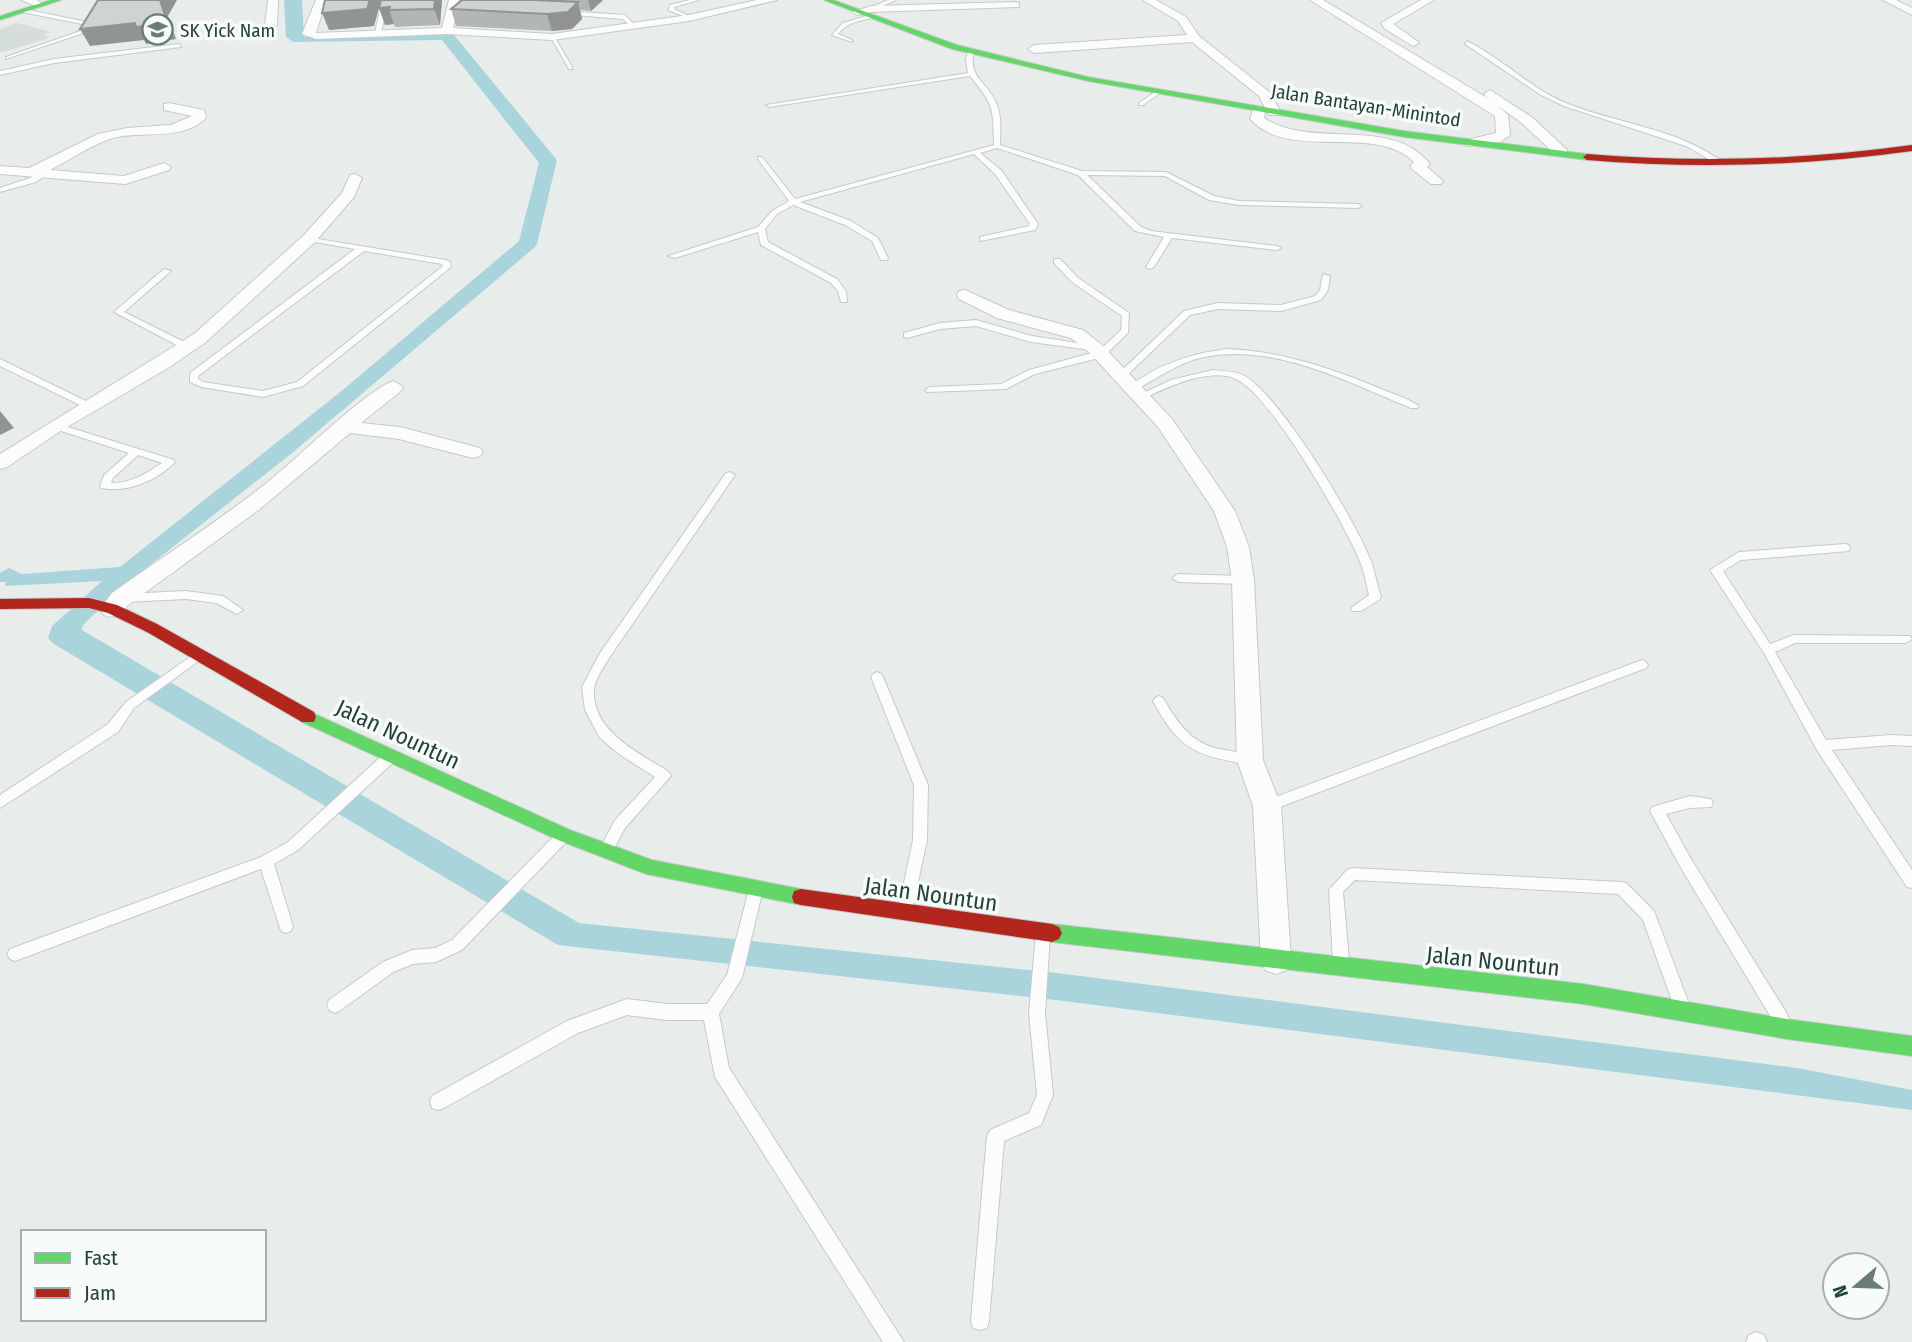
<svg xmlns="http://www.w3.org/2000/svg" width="1912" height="1342" viewBox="0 0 1912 1342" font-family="'Fira Sans Condensed',sans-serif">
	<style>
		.built { fill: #d6dedb }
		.water { fill: #a9d4db }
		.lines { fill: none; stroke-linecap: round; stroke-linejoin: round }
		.lane-casing { stroke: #c5cac8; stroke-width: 2 }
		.street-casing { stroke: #c5cac8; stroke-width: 2 }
		.fast-casing { stroke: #c3cbc8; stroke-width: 2 }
		.jam-casing { stroke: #c3cbc8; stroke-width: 2 }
		.lane { fill: #fcfcfc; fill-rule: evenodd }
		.street { fill: #fcfcfc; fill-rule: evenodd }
		.fast { fill: #63d668; fill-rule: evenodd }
		.jam { fill: #b3261e; fill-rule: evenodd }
		.wall { fill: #b2b6b5 }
		.shaded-wall { fill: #919493 }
		.building { fill: #cfd4d2; stroke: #919493; stroke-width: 2 }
		.labels { text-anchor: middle; stroke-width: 7; stroke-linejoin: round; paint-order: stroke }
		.far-poi-label { font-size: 19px; fill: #24423a; stroke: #f7fbf9; text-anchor: start }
		.far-street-label { font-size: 19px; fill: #24423a; stroke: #f7fbf9 }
		.street-label { font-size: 23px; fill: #24423a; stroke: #f7fbf9 }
	</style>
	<rect width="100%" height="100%" fill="#e8edeb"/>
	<polygon class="built" points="16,23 17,23 52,32 44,35 49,38 0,53 0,29"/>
	<polygon class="water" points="284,0 302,0 304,37 454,35 557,160 537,244 534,248 292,453 126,584 83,625 82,630 579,923 1057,973 1797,1068 1912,1090 1912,1110 1056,1000 558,945 54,644 48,638 52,626 102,581 5,586 6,582 0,582 0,573 9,568 22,574 120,567 344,389 519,241 539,163 442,40 293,42 286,37"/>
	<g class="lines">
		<defs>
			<g id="lane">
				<polygon points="382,0 388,0 381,33 378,35 375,33"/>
				<polygon points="690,0 699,0 674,7 674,9 691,17 691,19 668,10 670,5"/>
				<polygon points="888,0 896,0 873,10 868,9"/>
				<polygon points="24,9 92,23 92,30 6,59 6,57 86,29 87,25 22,12"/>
				<polygon points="564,11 625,15 636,26 631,27 623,19 562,14"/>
				<path d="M870 15 872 18C859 21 846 23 838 34L852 40V42L832 35 843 23Z"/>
				<polygon points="550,36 554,36 573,69 569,69"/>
				<path d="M1467 41C1503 59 1531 89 1568 104 1619 124 1681 129 1725 164L1719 165 1686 146 1564 106 1541 95 1465 44Z"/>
				<polygon points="179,44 181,47 54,63 0,75 0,71 54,59"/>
				<path d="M971 49 974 51C967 79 989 82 997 105 1002 118 1000 132 1000 145L1082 171 1166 172 1214 196 1239 201 1358 204 1362 206 1358 208 1239 205 1209 200 1165 176 1087 175 1141 227 1151 231 1277 246 1281 248 1277 250 1172 238 1154 267 1150 269 1146 267 1164 237 1135 231 1078 175 997 148 980 153 1001 170 1038 224 1035 230 980 241V237L1029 226 1030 224 995 174 974 154 800 202 851 221 878 238 888 258 887 260H881L872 241 845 225 793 205 777 214 765 229 768 242 837 279 846 291 847 302H841L838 291 831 283 761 245 758 232 675 258 668 256 758 227 772 211 789 201 758 159V157H762L795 199 994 145C993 106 994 106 970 76L769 107 766 105 968 73 966 60 968 51Z"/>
				<polygon points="1155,92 1160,93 1143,105 1139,105 1139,103"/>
				<polygon points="40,172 47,174 36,182 0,192 0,188 30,178"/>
				<path d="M306 237 446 260 450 262 451 267 303 386 263 397 201 387 190 382V373L355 249 309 241 305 239ZM364 251 442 264 443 266 297 382 263 391 203 382 198 379V376Z"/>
				<polygon points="1054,259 1060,259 1078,278 1129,313 1128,333 1103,357 1035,374 1006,389 927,392 925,390 930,387 1001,384 1029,370 1099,351 1031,342 976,326 940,329 907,338 904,337 904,333 940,323 976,320 1032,336 1096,346 1099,347 1099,351 1121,330 1122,316 1072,282 1054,263"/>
				<polygon points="164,269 171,271 124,312 190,345 190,349 184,349 114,312"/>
				<polygon points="1323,274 1330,276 1328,290 1321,300 1281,311 1218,309 1190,315 1124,378 1118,378 1116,376 1184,311 1218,303 1281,305 1315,296 1320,290"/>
				<path d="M1227 349C1281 351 1330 368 1379 388 1392 394 1408 398 1419 406L1417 408H1411C1347 382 1275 343 1204 357 1180 362 1157 378 1136 390H1130L1128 388C1155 365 1193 353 1227 349Z"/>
				<polygon points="0,359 92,404 94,406 92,408 86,408 0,366"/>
				<path d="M1213 370C1224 371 1235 371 1245 376 1282 399 1354 518 1371 561 1375 572 1377 585 1381 597L1379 600 1361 611H1353L1351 608 1369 595C1366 583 1364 571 1359 559 1343 521 1270 394 1236 379 1210 367 1167 387 1143 399L1140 400 1135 397 1171 380Z"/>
				<path d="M55 423 174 460 175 462C156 481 128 493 101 488L100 486 104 475 129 453 52 428 50 426ZM138 455 162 463C145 474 132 483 111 483L113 478Z"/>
				<path d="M730 472 735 475 609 658C604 667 595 679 594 689 591 731 639 753 669 772L671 776 625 828 611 854 606 856 601 854 599 850 615 820 655 777 619 754 600 738 585 710 582 687 600 653 726 473Z"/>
				<polygon points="1845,544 1849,545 1850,548 1849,551 1741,560 1723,571 1770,644 1794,635 1910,636 1912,639 1906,643 1795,643 1775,652 1826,740 1891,735 1912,736 1912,746 1891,745 1832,750 1912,870 1912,888 1907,887 1817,750 1764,653 1710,570 1739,552"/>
				<polygon points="1178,574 1243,576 1249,580 1243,584 1178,582 1172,578"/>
				<polygon points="186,591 223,596 243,610 237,614 216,603 186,599 124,602 118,598 124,594"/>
				<polygon points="200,650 206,654 204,657 134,708 118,732 0,808 0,795 108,724 126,702"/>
				<polygon points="1642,660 1646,662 1648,665 1646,668 1272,810 1267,812 1262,810 1260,806 1262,802"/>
				<polygon points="877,672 881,674 883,677 928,785 927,840 912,910 910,915 905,917 900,915 898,910 913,840 914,785 871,677 873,674"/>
				<path d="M1159 696 1163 698C1176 720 1189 741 1215 748 1228 751 1242 752 1255 756L1257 760 1255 764 1250 765C1196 755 1180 751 1153 701L1155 698Z"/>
				<polygon points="391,751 396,752 398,756 396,760 298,850 274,864 293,926 291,931 286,933 281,931 261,869 15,961 10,959 7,954 10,949 261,857 288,842 386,752"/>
				<polygon points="1690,796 1711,799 1713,803 1711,807 1690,808 1666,814 1691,859 1787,1014 1789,1019 1787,1024 1781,1027 1775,1024 1681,868 1650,811 1652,807"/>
				<polygon points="563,830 568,832 570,836 568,840 462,950 436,962 413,964 393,972 341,1010 335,1013 329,1010 327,1005 329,1000 383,962 412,950 435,948 452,940 558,832"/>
				<polygon points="1352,868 1621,882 1626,883 1654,911 1689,1004 1687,1009 1681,1012 1675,1009 1643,920 1618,894 1355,880 1343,892 1349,961 1346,966 1341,968 1336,966 1333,961 1329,890 1347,870"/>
				<polygon points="755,886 760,888 762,893 742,978 719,1014 729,1068 904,1342 883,1342 715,1077 704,1020 667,1020 627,1015 578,1033 444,1108 438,1110 432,1108 430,1102 432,1096 567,1021 627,999 667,1004 707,1004 727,975 748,893 750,888"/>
				<polygon points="1043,927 1048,929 1050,934 1045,1013 1053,1095 1041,1125 1004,1141 989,1321 987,1328 980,1330 973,1328 971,1321 987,1136 990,1130 1029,1113 1037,1095 1029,1013 1036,934 1038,929"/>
				<polygon points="1756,1332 1764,1335 1767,1342 1746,1342 1749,1335"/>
			</g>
			<g id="street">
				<polygon points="21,0 37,0 41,3 36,6"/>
				<polygon points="268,0 278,0 277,25 272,31 254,33 254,29 265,25"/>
				<polygon points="316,0 326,0 316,33 442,28 449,0 459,0 453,28 552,34 689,15 757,0 777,0 689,21 552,40 447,34 316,39 302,34"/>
				<polygon points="1143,0 1156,0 1186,17 1199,36 1268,91 1281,112 1279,115 1269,115 1259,96 1192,42 1034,53 1028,49 1034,45 1187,35 1178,21"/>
				<polygon points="1310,0 1323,0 1494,102 1508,115 1510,135 1500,142 1467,146 1467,140 1496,133 1495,116"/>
				<polygon points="1421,0 1434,0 1393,24 1417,41 1419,43 1413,46 1385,29 1381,23"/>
				<polygon points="1883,0 1896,0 1912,8 1912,15"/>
				<polygon points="1015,2 1019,3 1019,7 871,12 857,15 852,12 871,6"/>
				<polygon points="1490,90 1533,118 1567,150 1567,156 1557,156 1523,124 1486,97 1484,94"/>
				<path d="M169 103 204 110 206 118C180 143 140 129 110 139 89 146 70 160 50 170L124 176 164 163 171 167 169 170 125 184 0 174V166L29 168 98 134 127 128 171 125 192 116 164 110V104Z"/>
				<path d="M1259 106 1265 110 1264 118C1313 150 1391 115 1430 164L1427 167 1443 181 1441 184H1431L1412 169 1410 166 1414 162C1374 122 1291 163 1250 119L1253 110Z"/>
				<polygon points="355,174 362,178 354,197 315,242 206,342 168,368 62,430 7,467 0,469 0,454 194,334 303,236 342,193 350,175"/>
				<polygon points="965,290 1009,310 1083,330 1102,345 1172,419 1235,511 1249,547 1254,580 1263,760 1281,806 1291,960 1287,970 1276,974 1265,970 1261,960 1253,806 1237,760 1232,580 1227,547 1214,511 1158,427 1090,353 1071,338 997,318 959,299 957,295 959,291"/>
				<path d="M394 381 403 387 401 391 361 423 400 427 480 448 483 452 480 456 473 458 399 439 350 433 260 509 128 605C120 615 116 619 104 615L100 609 112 593C164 556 219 521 269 481 295 461 368 388 394 381Z"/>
			</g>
			<g id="fast">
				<polygon points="51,0 61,0 0,20 0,16"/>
				<polygon points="824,0 833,0 957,45 1088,77 1404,131 1587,154 1591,157 1587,160 1404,137 1088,81 952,49"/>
				<polygon points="308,711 570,830 652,860 801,889 808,891 810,897 808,903 801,905 646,874 558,840 302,722 300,717 302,712"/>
				<polygon points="1052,924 1583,984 1787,1019 1912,1036 1912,1056 1787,1039 1583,1004 1052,942 1045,939 1042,933 1045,927"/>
			</g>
			<g id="jam">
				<path d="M1912 145V151C1803 166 1696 169 1587 160L1583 157 1587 154C1696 163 1803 160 1912 145Z"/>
				<polygon points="89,598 117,605 157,624 314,712 316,717 314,722 302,722 147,632 108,613 89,608 0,609 0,599"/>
				<polygon points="801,889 1052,924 1059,927 1062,933 1059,939 1052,942 801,905 794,903 792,897 794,891"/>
			</g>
		</defs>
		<use href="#lane" class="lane-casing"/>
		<use href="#street" class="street-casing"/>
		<use href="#fast" class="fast-casing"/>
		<use href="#jam" class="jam-casing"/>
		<use href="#lane" class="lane"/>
		<use href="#street" class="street"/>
		<use href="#fast" class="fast"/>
		<use href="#jam" class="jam"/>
	</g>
	<g class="wall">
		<polygon points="325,0 442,0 440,25 395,27 394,24 385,25 380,3 374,26 329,30"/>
		<polygon points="462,0 603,0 591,11 580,10 582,19 572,29 552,31 456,26 451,9"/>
	</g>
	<g class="shaded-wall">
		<polygon points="160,0 177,0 168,16 176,39 146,44 144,40 90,46 80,29"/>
		<polygon points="370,0 381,0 374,26 329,30 322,13"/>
		<polygon points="435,0 442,0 440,25 434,9"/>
		<polygon points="588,0 603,0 591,11"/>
		<polygon points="578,2 582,19 572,29 552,31 547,14"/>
		<polygon points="390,7 389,10 394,24 385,25 379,8"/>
		<polygon points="0,411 14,428 0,435"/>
	</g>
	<g class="building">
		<polygon points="98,0 160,0 167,22 136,27 135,23 80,29"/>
		<polygon points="325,0 370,0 367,9 322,13"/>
		<polygon points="381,0 435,0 434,9 389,10 390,7 379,8"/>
		<polygon points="462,0 533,0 578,2 568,12 547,14 451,9"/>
	</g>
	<defs>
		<symbol id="school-ring" viewBox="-11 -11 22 22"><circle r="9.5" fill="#f7fbf9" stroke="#697e78" stroke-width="1.5"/><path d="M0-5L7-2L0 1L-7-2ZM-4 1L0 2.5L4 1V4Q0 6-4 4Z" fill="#697e78"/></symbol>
	</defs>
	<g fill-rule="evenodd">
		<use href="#school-ring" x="140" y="12" width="35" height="35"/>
	</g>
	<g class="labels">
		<g class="far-poi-label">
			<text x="180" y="37">SK Yick Nam</text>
		</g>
		<g class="far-street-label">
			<text transform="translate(1366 105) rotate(9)" y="7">Jalan Bantayan-Minintod</text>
		</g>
		<g class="street-label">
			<text transform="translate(398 734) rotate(25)" y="8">Jalan Nountun</text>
			<text transform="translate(931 894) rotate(8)" y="8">Jalan Nountun</text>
			<text transform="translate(1493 961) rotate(6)" y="8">Jalan Nountun</text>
		</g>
	</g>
	<rect x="21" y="1230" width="245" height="91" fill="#f7fbf9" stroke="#a3b1ad" stroke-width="2"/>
	<rect x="35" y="1253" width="35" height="10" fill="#63d668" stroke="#a3b1ad" stroke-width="2"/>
	<text x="84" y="1265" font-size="21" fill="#24423a">Fast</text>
	<rect x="35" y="1288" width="35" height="10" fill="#b3261e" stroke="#a3b1ad" stroke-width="2"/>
	<text x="84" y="1300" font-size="21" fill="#24423a">Jam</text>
	<g transform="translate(1856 1286) rotate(251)"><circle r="33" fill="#f7fbf9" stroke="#a3b1ad" stroke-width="2"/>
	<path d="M0-5L12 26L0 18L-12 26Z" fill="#697e78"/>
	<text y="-10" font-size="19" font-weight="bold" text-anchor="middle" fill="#24423a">N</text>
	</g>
</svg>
